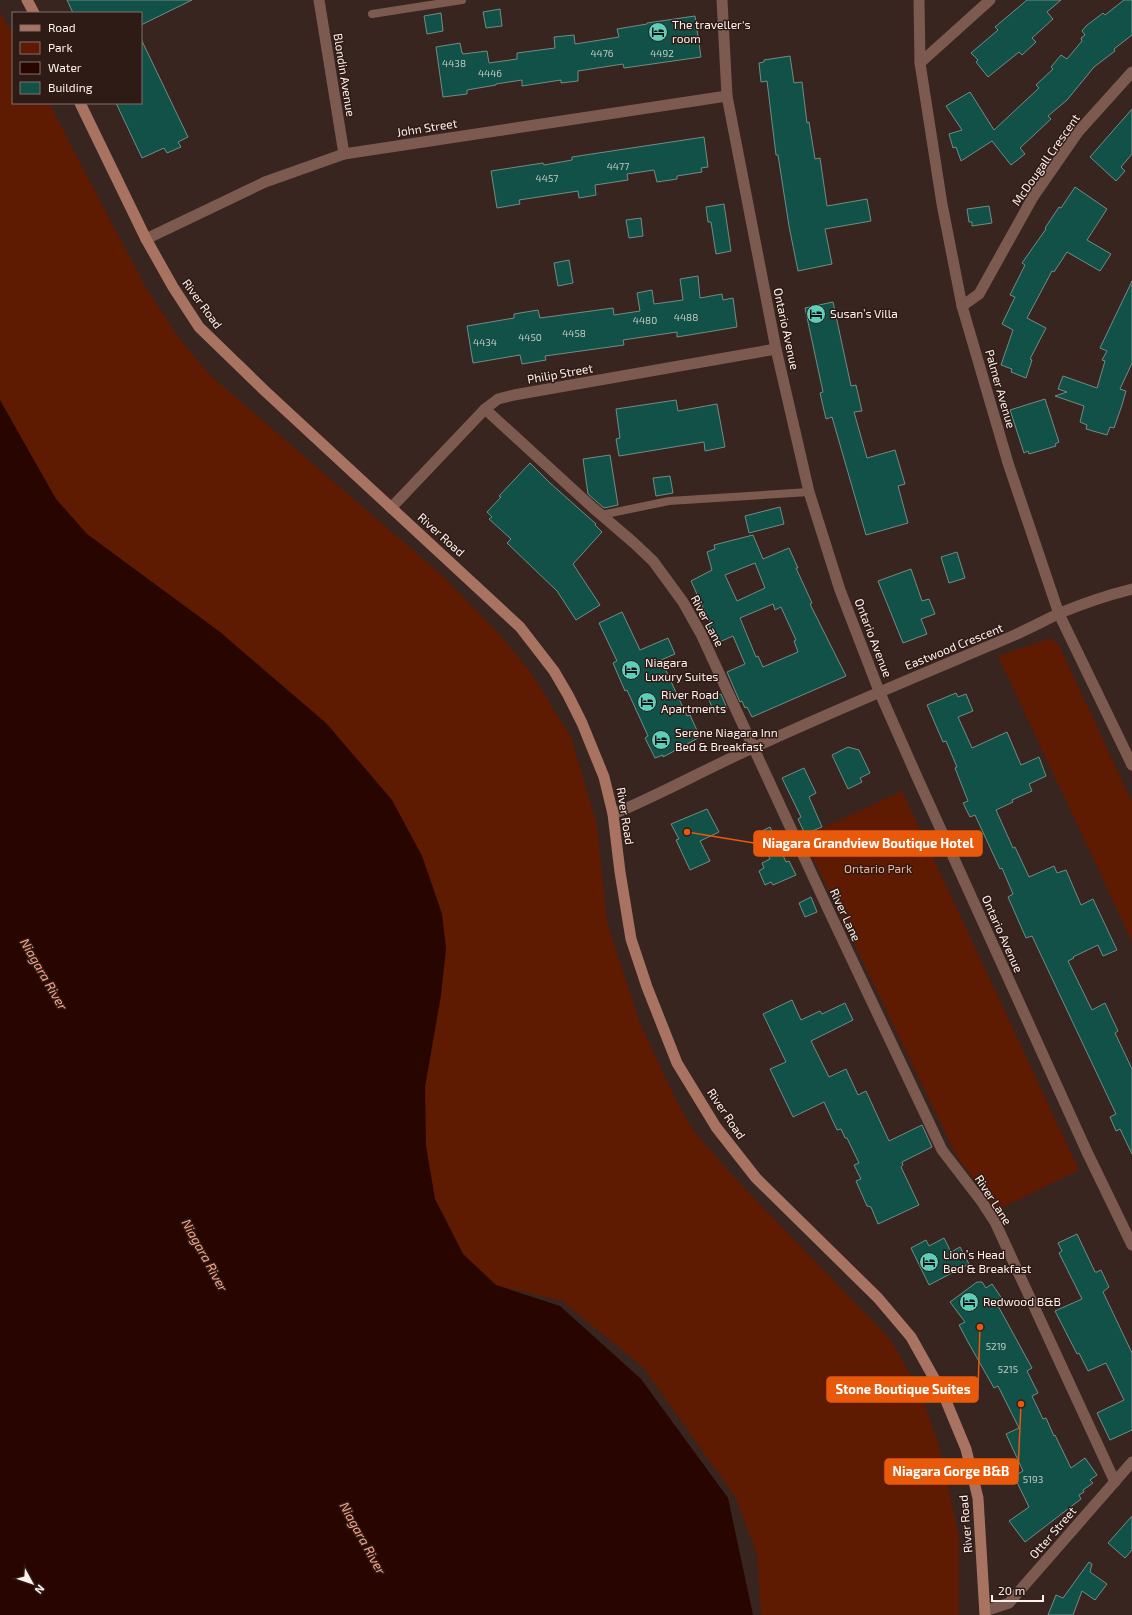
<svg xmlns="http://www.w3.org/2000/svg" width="1132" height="1615" viewBox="0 0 1132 1615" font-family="'Exo 2',sans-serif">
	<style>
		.green { fill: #5f1b02 }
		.water { fill: #290500 }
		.building { fill: #115147; stroke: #718c86; fill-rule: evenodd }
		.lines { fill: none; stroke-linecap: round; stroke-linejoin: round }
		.service { stroke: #7c5a4f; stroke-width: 8 }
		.minor { stroke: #7c5a4f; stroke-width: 11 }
		.secondary { stroke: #a97362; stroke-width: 11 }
		.labels { text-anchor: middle; stroke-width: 3; stroke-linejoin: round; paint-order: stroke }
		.number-label { font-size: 10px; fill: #c4c9c4 }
		.poi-label { font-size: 12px; fill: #fff1ed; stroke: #2e1b16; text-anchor: start }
		.street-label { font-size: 12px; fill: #fff1ed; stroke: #2e1b16 }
		.park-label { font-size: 12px; fill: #f1b09b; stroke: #2e1b16 }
		.water-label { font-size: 13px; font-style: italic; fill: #fca58a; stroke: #2e1b16 }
		.leader { fill: none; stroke: #e8590c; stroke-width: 1.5 }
		.callout-dot { fill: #e8590c; stroke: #2e1b16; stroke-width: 1.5 }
		.callout { fill: #e8590c; stroke: #e8590c; stroke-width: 1.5 }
		.callout-label { font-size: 13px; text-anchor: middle; font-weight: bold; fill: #fff }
	</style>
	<rect width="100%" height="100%" fill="#38251f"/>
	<g class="green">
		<polygon points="0,12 13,35 13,103 49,103 146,288 181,341 211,376 443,576 500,635 529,670 571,737 597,825 607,922 640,1023 676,1100 693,1130 731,1174 889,1338 919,1389 938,1442 959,1535 959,1615 761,1615 757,1555 736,1498 643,1367 562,1301 496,1285 463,1254 435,1199 426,1146 425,1087 441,995 446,948 442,914 422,856 392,800 326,723 220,632 87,534 56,499 0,400"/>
		<polygon points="1051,638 1059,645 1132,802 1132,941 998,656"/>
		<polygon points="902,791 1079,1170 997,1210 956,1155 803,837"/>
	</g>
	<polygon class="water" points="0,400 56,499 87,534 220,632 326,723 392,800 422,856 442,914 446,948 441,995 425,1087 426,1146 435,1199 463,1254 496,1285 560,1306 641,1379 728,1498 753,1615 0,1615"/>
	<g class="building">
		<polygon points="67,0 192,0 141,25 141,13 73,13"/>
		<polygon points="1027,0 1061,0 1047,12 1053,19 1032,38 1036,42 1022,55 1019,52 988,77 976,62 978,60 971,53 998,30 995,27"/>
		<polygon points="1124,0 1132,0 1132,35 1114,49 1115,51 1094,67 1067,100 1048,116 1051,119 1020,148 1025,154 1011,165 992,141 961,161 956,147 953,148 949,134 962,130 946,106 970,92 994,130 1039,88 1036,85 1053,69 1051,67 1061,55 1067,59 1082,41 1081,38 1085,35 1082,31 1086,26 1103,13 1105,15"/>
		<polygon points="500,9 502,26 486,28 483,12"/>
		<polygon points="441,13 443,31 427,34 424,16"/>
		<polygon points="695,16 701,57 624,68 623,64 578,71 578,81 561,83 561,80 522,86 522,80 496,84 496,85 467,90 467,94 443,97 436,47 460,43 462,53 463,53 463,54 487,51 489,63 517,59 517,53 555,48 554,37 574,35 575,44 619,37 617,29 647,24 647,23"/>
		<polygon points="141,39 188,137 178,142 181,147 167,153 164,148 142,158 116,103 141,103"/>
		<polygon points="790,56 794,83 802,82 807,123 809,122 815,159 820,158 827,206 867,199 871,221 825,229 832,264 798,271 789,226 778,155 776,155 767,81 761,82 759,63 764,62 764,60"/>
		<polygon points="1132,109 1132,154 1121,167 1125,171 1116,181 1090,157"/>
		<polygon points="704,137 708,167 701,168 702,172 677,176 677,179 657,182 654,170 627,174 628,180 595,185 596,195 579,198 578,191 519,200 520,204 497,208 491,171 543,163 544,165 572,160 572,157"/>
		<polygon points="1075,187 1107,209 1087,240 1111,254 1100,271 1067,252 1054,272 1052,271 1027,318 1046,328 1030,359 1032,360 1026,378 1011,372 1012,369 1001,365 1013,330 1002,324 1015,297 1010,295 1025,265 1022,263 1046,229 1045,228 1059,207 1061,208"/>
		<polygon points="724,204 731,251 716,254 711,222 708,222 706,207"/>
		<polygon points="989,206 992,223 972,226 972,222 969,222 967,209"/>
		<polygon points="641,218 643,236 629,238 626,220"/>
		<polygon points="569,260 573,283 558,286 554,263"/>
		<polygon points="698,276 700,298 722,294 723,300 733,298 737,327 677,337 677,332 623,340 624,345 545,356 546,360 522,364 520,355 473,363 467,326 514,318 514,314 538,310 540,318 613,308 614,315 640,311 637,293 652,290 654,304 683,300 680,279"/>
		<polygon points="1132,281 1132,363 1120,389 1126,391 1122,405 1114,428 1110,427 1107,435 1086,429 1087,425 1080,422 1084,406 1055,396 1067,392 1058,389 1063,376 1097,388 1105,361 1102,360 1107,351 1100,348"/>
		<polygon points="833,302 851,386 856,385 862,411 854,412 867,458 895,450 905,484 898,486 908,523 866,535 832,417 826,419 820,393 823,392 805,308"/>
		<polygon points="1045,399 1059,442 1055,444 1056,446 1029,454 1028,451 1024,453 1010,410"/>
		<polygon points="676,400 678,411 717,404 725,447 705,451 704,442 619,456 616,439 620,438 616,409"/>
		<polygon points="610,455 618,505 604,508 588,494 583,459"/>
		<polygon points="530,463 550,483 596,524 595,525 602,532 573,564 600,605 576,620 557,591 507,543 511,539 489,519 492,517 487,512 501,497 499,496"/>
		<polygon points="670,476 673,493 656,496 653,478"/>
		<polygon points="780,507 784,524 749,533 745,516"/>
		<path d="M753 535 763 559 789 548 798 568H796L812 603 810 604 846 676 752 717 747 707 745 708 742 701 740 702 727 672 745 664 733 636 717 643 709 626 711 625 691 581 712 570 707 552 715 549 714 545ZM755 563 765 588 737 601 725 575ZM773 604 775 610 781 607 796 640 794 641 798 652 763 667 758 656 756 657 740 618Z"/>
		<polygon points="957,552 965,578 949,583 941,557"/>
		<polygon points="911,569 922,601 929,599 935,614 921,619 927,634 903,643 878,581"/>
		<polygon points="622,612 640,650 668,638 675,654 661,660 687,716 690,715 700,737 663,757 663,755 655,758 645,738 648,736 627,690 625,691 613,663 617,661 599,623"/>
		<polygon points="956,693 958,697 966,694 973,711 958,717 972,748 1007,732 1021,765 1039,757 1046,776 1029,784 1032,791 1012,800 1013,802 996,810 1013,848 1015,847 1029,877 1054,866 1057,873 1066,870 1081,905 1093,899 1117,950 1103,956 1098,945 1073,957 1074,958 1068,961 1092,1010 1105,1003 1118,1031 1115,1033 1132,1069 1132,1154 1120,1129 1116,1131 1110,1117 1116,1114 1032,936 1026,938 1008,897 1013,894 1002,868 1000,869 975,815 970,817 963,803 968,801 955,768 957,767 946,741 943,742 927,705"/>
		<polygon points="721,694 727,708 715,714 709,700"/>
		<polygon points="848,747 859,750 870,773 860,778 862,782 848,789 832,755"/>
		<polygon points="804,768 816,793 809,797 822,827 805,834 798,819 801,817 782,778"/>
		<polygon points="707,809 719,832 700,841 710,861 690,870 676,840 679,839 671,824"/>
		<polygon points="770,827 786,862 789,861 796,875 773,885 771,882 765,885 759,871 764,868 762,863 770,859 758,833"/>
		<polygon points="811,897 817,912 805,917 799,903"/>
		<polygon points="792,1000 801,1020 820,1011 822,1014 845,1003 853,1020 811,1041 829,1077 846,1069 858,1095 866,1091 889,1141 922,1125 932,1147 902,1162 903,1165 901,1167 919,1205 878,1224 871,1207 867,1206 856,1181 861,1179 854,1165 859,1163 847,1138 845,1138 841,1129 837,1130 824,1102 793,1117 770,1069 786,1062 763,1014"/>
		<polygon points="1077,1234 1095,1272 1097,1272 1101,1270 1109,1287 1103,1292 1132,1353 1132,1430 1110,1440 1097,1413 1124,1400 1106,1363 1088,1371 1079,1353 1077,1354 1055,1311 1082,1299 1059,1253 1062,1251 1058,1243"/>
		<polygon points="944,1238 951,1252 960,1247 969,1264 929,1285 911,1248 926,1240 929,1246"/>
		<polygon points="977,1282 982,1282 986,1288 992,1284 1003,1300 997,1304 1032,1368 1027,1371 1038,1393 1032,1396 1043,1419 1046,1418 1054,1436 1055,1435 1071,1468 1085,1458 1097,1475 1090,1480 1093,1483 1083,1490 1084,1492 1079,1495 1081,1499 1025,1542 1009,1521 1029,1507 1014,1476 1023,1471 1006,1434 1019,1428 998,1386 994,1388 968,1342 959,1325 965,1322 950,1302"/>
		<polygon points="1132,1516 1132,1550 1125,1558 1108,1543"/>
		<polygon points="1089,1562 1092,1564 1090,1572 1107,1584 1095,1600 1082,1591 1073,1615 1048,1615 1056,1595 1063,1598"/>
	</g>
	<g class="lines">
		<g class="service">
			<polyline points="372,14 462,0"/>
			<polyline points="601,515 669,501 809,492"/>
		</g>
		<g class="minor">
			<polyline points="319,0 344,154"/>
			<polyline points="722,0 727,96 776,349 809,492 840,590 879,691 917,777 1087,1152 1132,1245"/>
			<polyline points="919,0 920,63 942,204 962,306 1008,463 1059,614 1132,765"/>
			<polyline points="920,63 990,0"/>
			<polyline points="146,239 265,182 344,154 727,96"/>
			<polyline points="962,306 979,294 1033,197 1078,132 1132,72"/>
			<polyline points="485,409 591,506 634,543 653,561 683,602 701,634 828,909 942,1150 982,1202 995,1222 1115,1482"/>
			<polyline points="391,508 485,409 498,399 514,395 776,349"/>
			<path d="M613 814C662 794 707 768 755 747 837 709 920 675 1003 640 1023 632 1041 622 1060 613 1084 603 1108 595 1132 589"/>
			<polyline points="985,1611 1009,1603 1132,1462"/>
		</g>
		<g class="secondary">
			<polyline points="27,0 34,13"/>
			<polyline points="80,103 146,239 173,287 199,327 265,391 520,627 554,671 568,695 582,723 604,777 613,814 620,872 631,939 647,987 677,1063 716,1127 756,1178 878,1298 911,1337 944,1396 966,1449 978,1498 985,1615"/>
		</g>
	</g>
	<defs>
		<symbol id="hotel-disc" viewBox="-11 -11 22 22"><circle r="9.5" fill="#5dceb9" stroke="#2e1b16"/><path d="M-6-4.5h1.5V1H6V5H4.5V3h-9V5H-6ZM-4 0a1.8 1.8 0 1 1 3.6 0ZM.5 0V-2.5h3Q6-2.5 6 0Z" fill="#111"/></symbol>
	</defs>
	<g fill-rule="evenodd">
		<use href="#hotel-disc" x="647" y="21" width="22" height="22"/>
		<use href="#hotel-disc" x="805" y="303" width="22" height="22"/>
		<use href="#hotel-disc" x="620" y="659" width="22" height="22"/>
		<use href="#hotel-disc" x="636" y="691" width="22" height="22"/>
		<use href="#hotel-disc" x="650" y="729" width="22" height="22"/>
		<use href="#hotel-disc" x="918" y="1251" width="22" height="22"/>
		<use href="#hotel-disc" x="958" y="1291" width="22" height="22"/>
	</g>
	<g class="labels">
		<g class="number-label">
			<text x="602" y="57">4476</text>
			<text x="662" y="57">4492</text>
			<text x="454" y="67">4438</text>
			<text x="490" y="77">4446</text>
			<text x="618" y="170">4477</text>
			<text x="547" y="182">4457</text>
			<text x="686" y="321">4488</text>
			<text x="645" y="324">4480</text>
			<text x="574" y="337">4458</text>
			<text x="530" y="341">4450</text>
			<text x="485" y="346">4434</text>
			<text x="996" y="1350">5219</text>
			<text x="1008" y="1373">5215</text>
			<text x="1033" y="1483">5193</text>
		</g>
		<g class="poi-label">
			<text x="672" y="29">The traveller's<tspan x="672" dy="14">room</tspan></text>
			<text x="830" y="318">Susan’s Villa</text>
			<text x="645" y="667">Niagara<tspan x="645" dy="14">Luxury Suites</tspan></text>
			<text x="661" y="699">River Road<tspan x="661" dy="14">Apartments</tspan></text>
			<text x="675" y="737">Serene Niagara Inn<tspan x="675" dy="14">Bed &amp; Breakfast</tspan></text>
			<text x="943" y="1259">Lion’s Head<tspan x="943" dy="14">Bed &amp; Breakfast</tspan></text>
			<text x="983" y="1306">Redwood B&amp;B</text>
		</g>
		<g class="street-label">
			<text transform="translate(344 75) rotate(81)" y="4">Blondin Avenue</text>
			<text transform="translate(427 128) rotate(-9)" y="4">John Street</text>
			<text transform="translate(1046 160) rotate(-55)" y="4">McDougall Crescent</text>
			<text transform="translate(202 304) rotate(54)" y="4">River Road</text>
			<text transform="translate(786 329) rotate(78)" y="4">Ontario Avenue</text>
			<text transform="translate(560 374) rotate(-10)" y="4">Philip Street</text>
			<text transform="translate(1000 389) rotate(74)" y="4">Palmer Avenue</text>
			<text transform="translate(441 535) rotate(42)" y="4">River Road</text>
			<text transform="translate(707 621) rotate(62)" y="4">River Lane</text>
			<text transform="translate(873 638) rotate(69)" y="4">Ontario Avenue</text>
			<text transform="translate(954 647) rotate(-22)" y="4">Eastwood Crescent</text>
			<text transform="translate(625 816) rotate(81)" y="4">River Road</text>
			<text transform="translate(845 915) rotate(65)" y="4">River Lane</text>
			<text transform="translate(1002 934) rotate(66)" y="4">Ontario Avenue</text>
			<text transform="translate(726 1114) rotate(56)" y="4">River Road</text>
			<text transform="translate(993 1200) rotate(57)" y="4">River Lane</text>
			<text transform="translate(966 1524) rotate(-95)" y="4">River Road</text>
			<text transform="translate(1053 1533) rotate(-49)" y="4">Otter Street</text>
		</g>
		<g class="park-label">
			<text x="878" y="873">Ontario Park</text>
		</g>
		<g class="water-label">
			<text transform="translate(44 974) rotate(60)" y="5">Niagara River</text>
			<text transform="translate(205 1255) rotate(61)" y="5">Niagara River</text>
			<text transform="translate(363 1538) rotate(61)" y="5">Niagara River</text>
		</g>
	</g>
	<path class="leader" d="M687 832L754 843M980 1327L978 1390M1021 1404L1018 1471"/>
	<g class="callout-dot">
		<circle cx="687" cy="832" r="4"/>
		<circle cx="980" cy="1327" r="4"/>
		<circle cx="1021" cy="1404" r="4"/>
	</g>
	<g class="callout">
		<rect x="754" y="831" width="228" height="25" rx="4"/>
		<rect x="827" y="1377" width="151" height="25" rx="4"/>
		<rect x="885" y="1459" width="133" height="25" rx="4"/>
	</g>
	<g class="callout-label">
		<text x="868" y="848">Niagara Grandview Boutique Hotel</text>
		<text x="903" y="1394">Stone Boutique Suites</text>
		<text x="951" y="1476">Niagara Gorge B&amp;B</text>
	</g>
	<rect x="12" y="12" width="130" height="92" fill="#2e1b16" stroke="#82716c"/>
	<rect x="20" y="25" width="20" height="6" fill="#a97362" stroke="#82716c"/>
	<text x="48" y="32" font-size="12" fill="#fff1ed">Road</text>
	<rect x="20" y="42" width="20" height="12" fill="#5f1b02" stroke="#82716c"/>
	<text x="48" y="52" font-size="12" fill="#fff1ed">Park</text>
	<rect x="20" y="62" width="20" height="12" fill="#290500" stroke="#82716c"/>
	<text x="48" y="72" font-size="12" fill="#fff1ed">Water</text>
	<rect x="20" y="82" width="20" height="12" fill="#115147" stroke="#82716c"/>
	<text x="48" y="92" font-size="12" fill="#fff1ed">Building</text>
	<g transform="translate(32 1583) rotate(130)" stroke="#2e1b16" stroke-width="3" paint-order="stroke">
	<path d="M0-3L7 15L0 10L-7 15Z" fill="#fff1ed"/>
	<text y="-6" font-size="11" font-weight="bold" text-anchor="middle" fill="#fff1ed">N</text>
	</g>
	<path d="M992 1595v6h51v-6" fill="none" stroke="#fff1ed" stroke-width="2"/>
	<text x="998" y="1595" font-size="12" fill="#fff1ed" stroke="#2e1b16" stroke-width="3" paint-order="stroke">20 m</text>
</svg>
